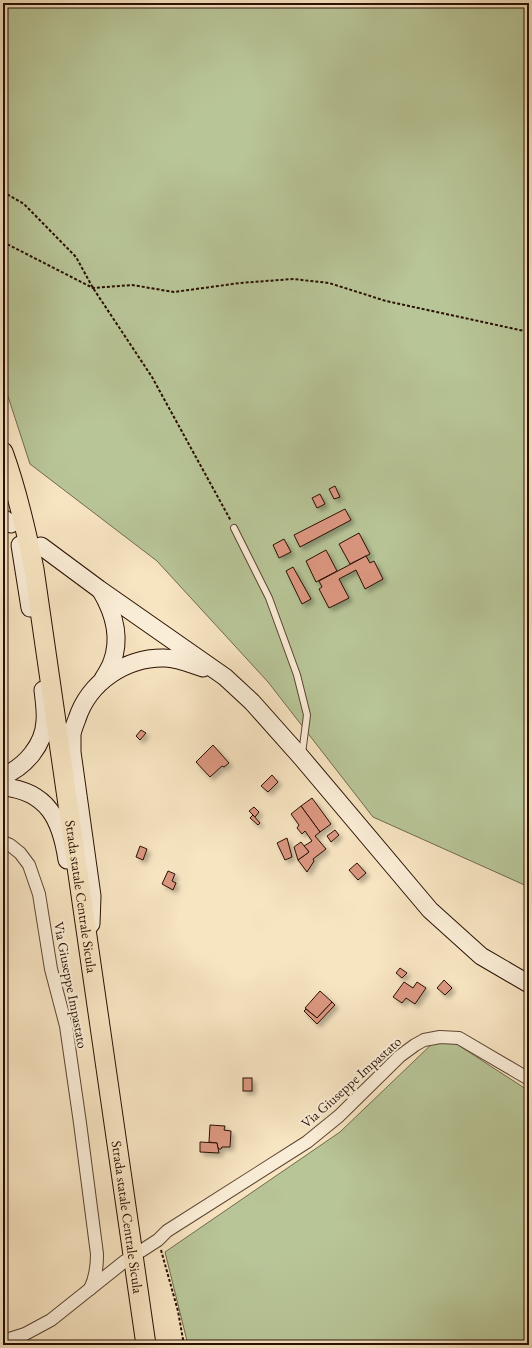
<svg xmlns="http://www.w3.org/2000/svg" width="532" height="1348" viewBox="0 0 532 1348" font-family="'EB Garamond',serif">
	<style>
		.green { fill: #b8c597; stroke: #716a4c }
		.building { fill: #db9780; stroke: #2a0f02; filter: url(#shadow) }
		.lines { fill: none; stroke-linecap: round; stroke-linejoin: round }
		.lane-casing { stroke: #5d4432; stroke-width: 8 }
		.street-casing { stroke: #5d4432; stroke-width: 14 }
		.secondary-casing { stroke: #2a0f02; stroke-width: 19 }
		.primary-casing { stroke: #2a0f02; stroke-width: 21 }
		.path { stroke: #2a0f02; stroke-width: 2; stroke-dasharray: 3 2; stroke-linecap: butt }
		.lane { stroke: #faedd7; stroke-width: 6 }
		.street { stroke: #faedd7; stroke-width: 12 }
		.secondary { stroke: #faedd7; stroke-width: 17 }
		.primary { stroke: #f7e4c1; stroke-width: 19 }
		.labels { text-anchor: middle; stroke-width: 4; stroke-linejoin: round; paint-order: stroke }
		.street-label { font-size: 14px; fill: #2a0f02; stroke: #faedd7 }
	</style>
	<defs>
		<filter id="shadow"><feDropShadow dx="3.5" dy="3.5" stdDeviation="2" flood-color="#0004"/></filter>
	</defs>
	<rect width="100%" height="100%" fill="#f7e4c1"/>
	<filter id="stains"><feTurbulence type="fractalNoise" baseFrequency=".005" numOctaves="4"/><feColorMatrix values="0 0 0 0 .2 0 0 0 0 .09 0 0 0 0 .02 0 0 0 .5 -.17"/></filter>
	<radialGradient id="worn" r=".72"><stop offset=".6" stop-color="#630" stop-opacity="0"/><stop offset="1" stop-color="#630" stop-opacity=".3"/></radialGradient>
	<g class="green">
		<polygon points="3,3 529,3 529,887 373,817 268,682 157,561 30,464 3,381"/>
		<polygon points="435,1041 455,1043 529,1091 529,1345 188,1345 165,1252 340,1132"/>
	</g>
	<g class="building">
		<polygon points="335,486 340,497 334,499 329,489"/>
		<polygon points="320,494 325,504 317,508 312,498"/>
		<polygon points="345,509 351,520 300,547 294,535"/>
		<polygon points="359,533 370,554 350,564 339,544"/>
		<polygon points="284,539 291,552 279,558 273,545"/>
		<polygon points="326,550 337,571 316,582 306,561"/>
		<polygon points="366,556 370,563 374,561 383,579 365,589 356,570 339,579 349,598 329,608 319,589 322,587 319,581"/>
		<polygon points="293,567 311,599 302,604 286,571"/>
		<polygon points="141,730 146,733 140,740 136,736"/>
		<polygon points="213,745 229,763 224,767 222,766 210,777 196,762"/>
		<polygon points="272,775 278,782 268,792 261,786"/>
		<polygon points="312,798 331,824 320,832 301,806"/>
		<polygon points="301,806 320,832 315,836 326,849 313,859 314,861 307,872 298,860 309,852 304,846 312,841 305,831 302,834 297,828 299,825 291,814"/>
		<polygon points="254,807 259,812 255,817 249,811"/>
		<polygon points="253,815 260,823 258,825 250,818"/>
		<polygon points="335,830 339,835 331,842 327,836"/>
		<polygon points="287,838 292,857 285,860 277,843"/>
		<polygon points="301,842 309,852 298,860 294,847"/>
		<polygon points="140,846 147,849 143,860 136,857"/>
		<polygon points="357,863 366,873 358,880 349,870"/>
		<polygon points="168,871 175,874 172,881 176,883 173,890 162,884"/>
		<polygon points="400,968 407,973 402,978 396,973"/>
		<polygon points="444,980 452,988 445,995 437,988"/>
		<polygon points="404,982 413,988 417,982 426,988 415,1004 406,998 402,1003 393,997"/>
		<polygon points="320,991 332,1002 317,1018 305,1008"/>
		<polygon points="332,1002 335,1005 317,1024 304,1011 306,1009 317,1018"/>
		<rect x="243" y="1078" width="9" height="13"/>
		<polygon points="210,1125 225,1126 224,1130 231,1131 230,1147 222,1147 221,1149 219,1149 218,1148 217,1143 209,1142"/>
		<polygon points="200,1142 217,1143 219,1153 200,1152"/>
	</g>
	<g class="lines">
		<defs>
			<polyline id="lane" points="234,528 269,598 297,675 307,715 302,754"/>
			<g id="street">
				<path d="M3 842 10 845 20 853 29 865 39 894 51 969 66 1026 80 1123 97 1254C97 1267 96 1277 90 1289"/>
				<polyline points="141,1251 158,1240 167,1231 307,1142 339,1116 400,1056 415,1045 424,1040 440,1037 459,1038 529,1079"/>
				<polyline points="3,1341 25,1334 51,1320 125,1261"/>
			</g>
			<g id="secondary">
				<polyline points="3,518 11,524"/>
				<polyline points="20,545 30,608"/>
				<polyline points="41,546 99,589 225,677 252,702 301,757 430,910 481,956 529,984"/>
				<path d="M101 591C114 613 121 638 112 662 110 668 106 674 103 679"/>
				<path d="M3 776C25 767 44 745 45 721 46 711 44 700 43 690"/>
				<path d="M3 787C48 791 61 820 67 860"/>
				<path d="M91 924 92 896 72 752C72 746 72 740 72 734 73 729 75 724 77 719 89 682 126 657 165 658 177 658 191 664 203 668"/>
			</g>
			<g id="primary">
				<path id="s1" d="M3 452C17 490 26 530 34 569L146 1345"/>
			</g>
		</defs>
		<use href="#lane" class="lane-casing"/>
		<use href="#street" class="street-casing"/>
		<use href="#secondary" class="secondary-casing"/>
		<use href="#primary" class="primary-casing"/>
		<g class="path">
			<polyline points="3,192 24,204 76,257 93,288 152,377 231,521"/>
			<polyline points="3,242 93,288 132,285 174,292 240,283 293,279 329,283 386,301 529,332"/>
			<polyline points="161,1250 178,1311 184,1345"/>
		</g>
		<use href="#lane" class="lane"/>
		<use href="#street" class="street"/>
		<use href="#secondary" class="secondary"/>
		<use href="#primary" class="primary"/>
	</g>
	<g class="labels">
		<g class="street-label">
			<text dy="5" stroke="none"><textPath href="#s1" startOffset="452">Strada statale Centrale Sicula</textPath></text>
			<text transform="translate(71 985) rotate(79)" y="5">Via Giuseppe Impastato</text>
			<text transform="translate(351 1082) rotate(-42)" y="5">Via Giuseppe Impastato</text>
			<text dy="5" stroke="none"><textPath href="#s1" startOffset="776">Strada statale Centrale Sicula</textPath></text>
		</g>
	</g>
	<rect width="532" height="1348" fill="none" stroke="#f7e4c1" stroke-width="16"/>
	<rect x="4" y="4" width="524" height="1340" fill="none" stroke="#2a0f02" stroke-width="2"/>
	<rect x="8" y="8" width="516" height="1332" fill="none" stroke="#2a0f02"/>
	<rect width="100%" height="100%" filter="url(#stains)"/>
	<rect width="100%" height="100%" fill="url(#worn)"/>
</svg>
